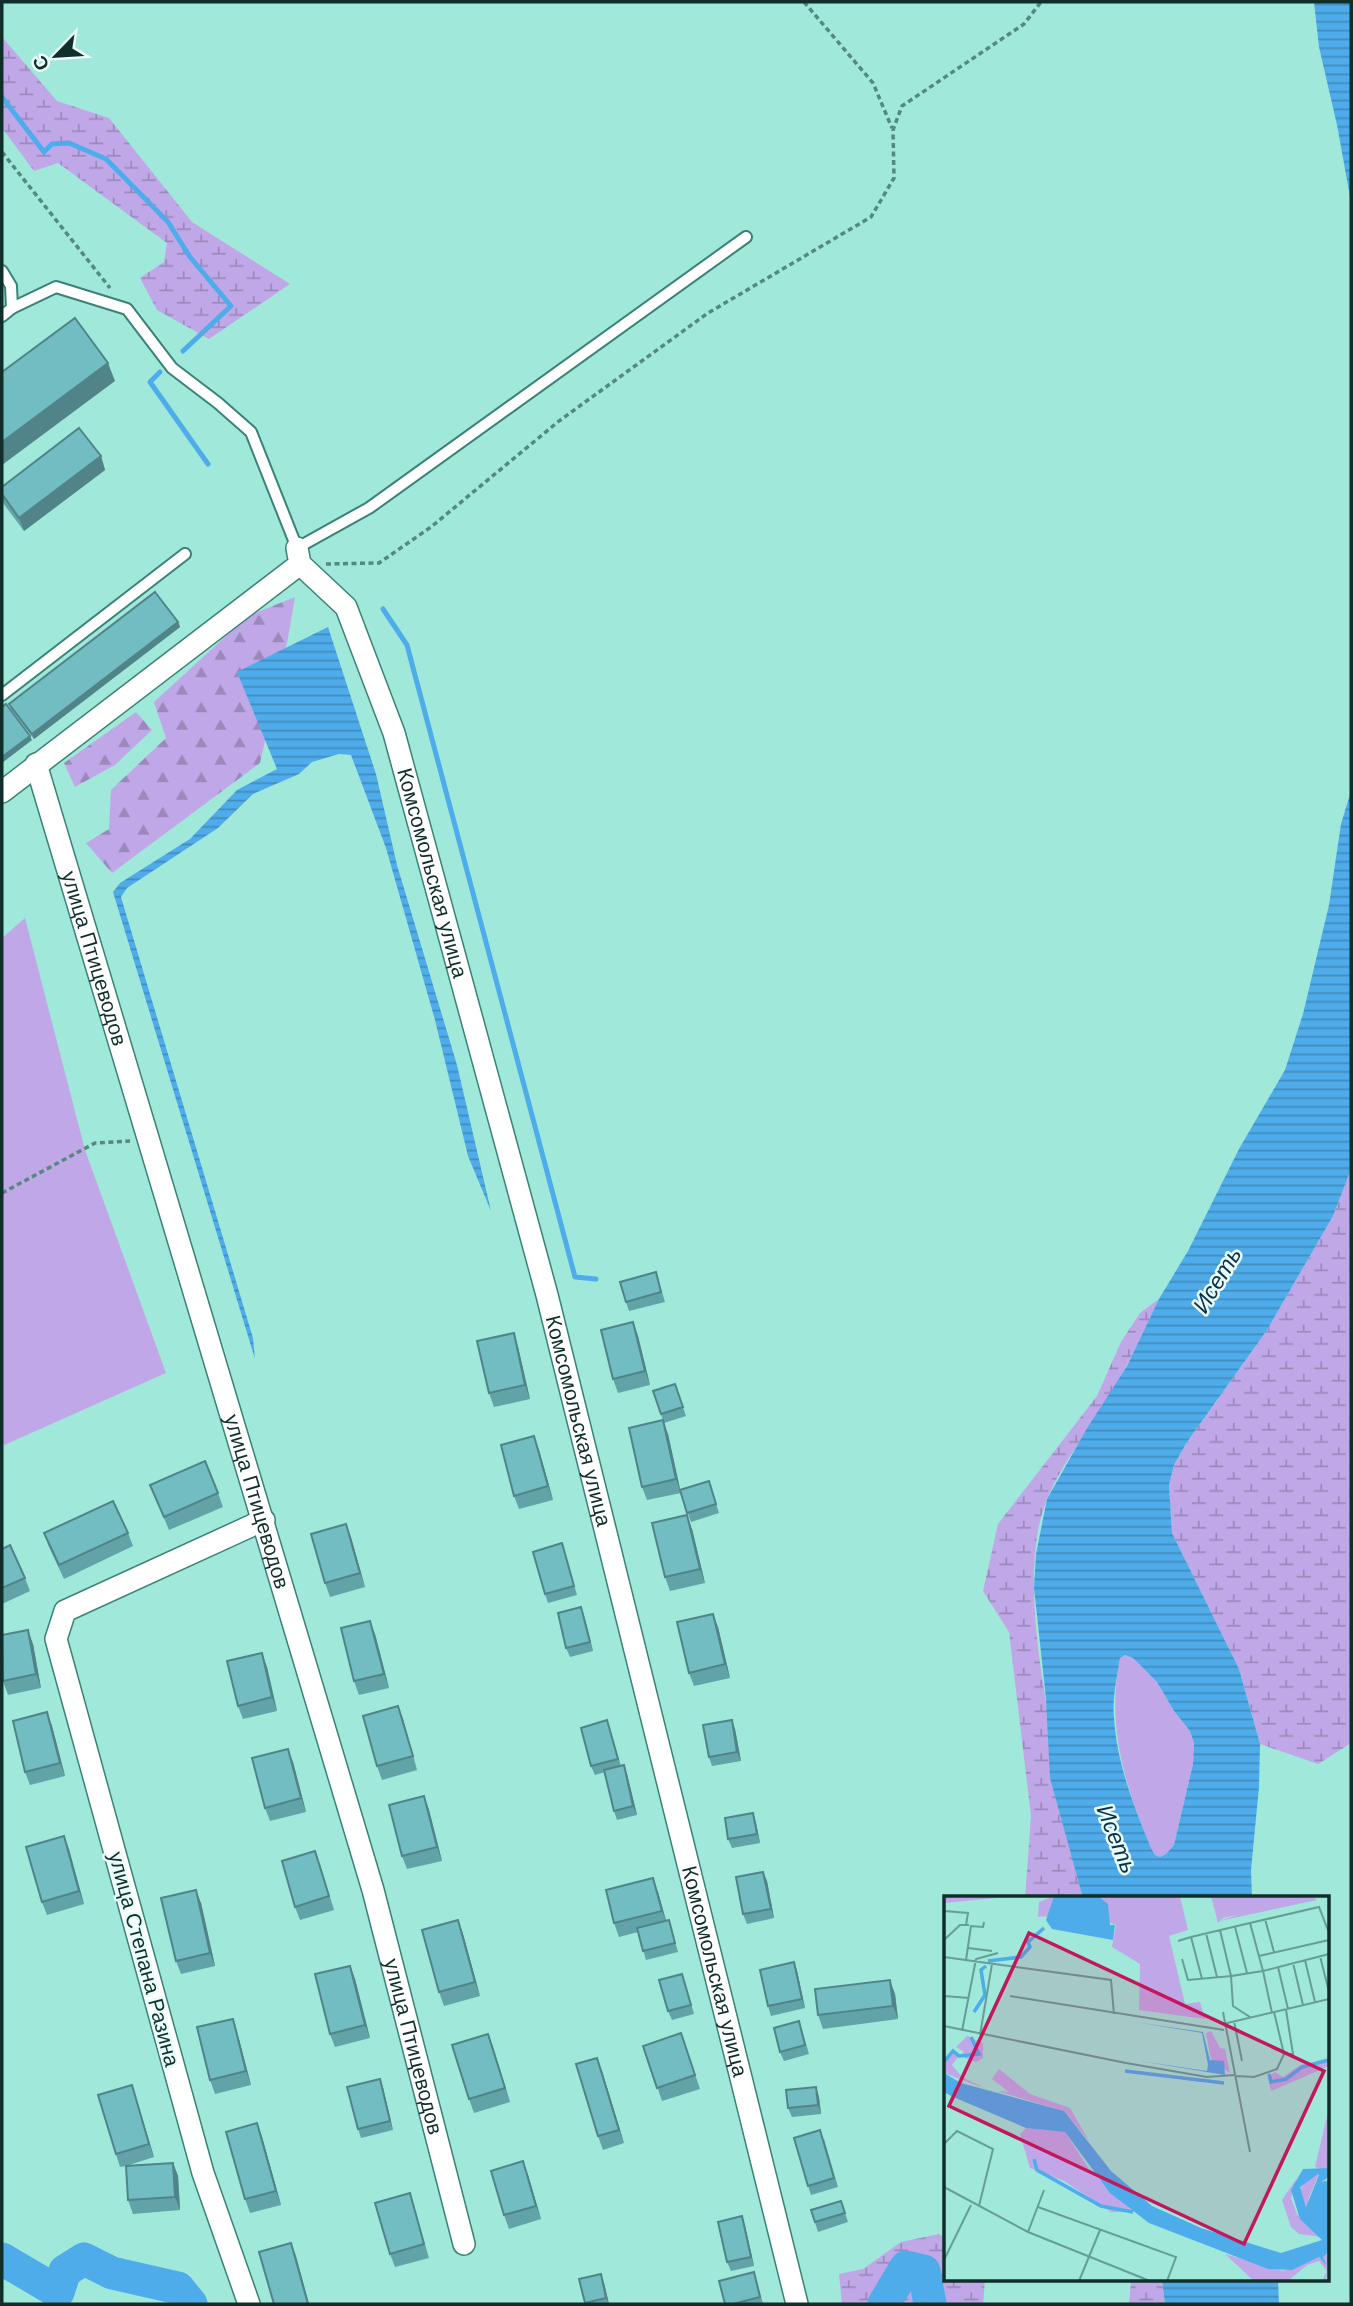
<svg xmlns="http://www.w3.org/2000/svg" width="1353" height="2306" viewBox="0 0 1353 2306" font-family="Arial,sans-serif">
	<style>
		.green { fill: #c0a8e8 }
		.forest { fill: url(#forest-firs) }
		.wetland { fill: url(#wetland-marsh) }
		.water { fill: url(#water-rules); fill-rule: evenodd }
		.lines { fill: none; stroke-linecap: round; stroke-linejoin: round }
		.stream { stroke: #4facea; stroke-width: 5 }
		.river { stroke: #4facea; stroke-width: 33 }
		.service-casing { stroke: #3a8276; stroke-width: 14 }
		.minor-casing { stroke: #3a8276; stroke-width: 24 }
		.path { stroke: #55887f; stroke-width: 3.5; stroke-dasharray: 5 3.5; stroke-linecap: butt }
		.service { stroke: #fff; stroke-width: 10 }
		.minor { stroke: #fff; stroke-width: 21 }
		.wall { fill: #62a3a7 }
		.shaded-wall { fill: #508488 }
		.building { fill: #72bdc2; stroke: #508488; stroke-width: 2 }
		.labels { text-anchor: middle; stroke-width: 5; stroke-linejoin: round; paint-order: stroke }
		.street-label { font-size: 21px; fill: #112f2a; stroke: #e9fdf9 }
		.water-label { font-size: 23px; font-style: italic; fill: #09314a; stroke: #e9fdf9 }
		.inset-river { fill: none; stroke: #4facea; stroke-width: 3.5 }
		.inset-road { fill: none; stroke: #669e94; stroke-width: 2 }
		.view { fill: #c2185b; fill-opacity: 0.15; stroke: #c2185b; stroke-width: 3.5 }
		.inset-edge { fill: none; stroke: #112f2a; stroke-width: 3.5 }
	</style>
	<defs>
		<pattern id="forest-firs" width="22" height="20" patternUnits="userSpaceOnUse" patternTransform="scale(1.75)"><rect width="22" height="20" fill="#c0a8e8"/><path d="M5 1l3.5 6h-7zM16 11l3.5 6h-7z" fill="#9b89bc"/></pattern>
		<pattern id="wetland-marsh" width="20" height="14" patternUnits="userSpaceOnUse" patternTransform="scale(1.75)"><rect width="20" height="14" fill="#c0a8e8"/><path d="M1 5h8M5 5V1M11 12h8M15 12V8" fill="none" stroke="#9b89bc"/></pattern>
		<pattern id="water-rules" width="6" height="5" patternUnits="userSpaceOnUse" patternTransform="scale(1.75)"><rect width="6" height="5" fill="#4facea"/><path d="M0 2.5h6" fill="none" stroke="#408cbe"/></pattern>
	</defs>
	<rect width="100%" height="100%" fill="#9fe8da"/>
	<g class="green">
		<polygon points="25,918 85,1150 166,1373 2,1446 2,938"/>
		<path d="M1125 1655 1133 1658 1157 1682 1174 1711 1190 1731 1194 1743 1193 1764 1174 1845 1166 1854 1160 1857 1155 1855 1151 1848C1125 1787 1106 1725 1120 1658Z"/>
	</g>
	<g class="forest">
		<polygon points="295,597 288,638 260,763 112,873 86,843 109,829 111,790 166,738 154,702 248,616"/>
		<polygon points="136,712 152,730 115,765 75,787 64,763"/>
	</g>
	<g class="wetland">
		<polygon points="2,37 57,101 109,118 192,222 290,284 209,339 157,310 140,278 164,262 167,243 58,163 34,171 2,128"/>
		<polygon points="1351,1169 1351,1743 1318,1764 1260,1744 1239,1669 1172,1533 1169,1485 1174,1465 1187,1442 1267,1330 1333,1216"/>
		<path d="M1159 1299C1144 1331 1129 1363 1111 1394 1091 1427 1062 1463 1047 1499 1017 1573 1046 1701 1060 1778 1067 1818 1073 1859 1083 1898H1025L1031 1816 1009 1632 983 1591 998 1524 1097 1396 1121 1342 1140 1313Z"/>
		<polygon points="939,2234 945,2238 945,2280 985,2280 983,2304 842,2304 839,2274 863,2269 901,2242"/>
		<polygon points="1131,2280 1162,2280 1165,2304 1129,2304"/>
	</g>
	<g class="water">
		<polygon points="1314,2 1351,2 1351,202 1337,125 1319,47"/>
		<polygon points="328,627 376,774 397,865 457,1065 491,1211 468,1156 435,1020 386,848 351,755 339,754 312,762 299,774 253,794 218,828 127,888 121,897 253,1338 255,1359 113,892 120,883 190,839 237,790 277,769 237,672"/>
		<path d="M1351 791V1169L1333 1216 1267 1330 1187 1442 1174 1465 1169 1485 1172 1533 1239 1669 1260 1744 1259 1787 1251 1870 1252 1898H1083L1050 1778 1046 1699 1034 1588 1036 1554 1047 1499 1086 1430 1127 1366 1159 1299 1188 1251 1239 1149 1285 1070 1303 1014 1329 905 1341 824ZM1125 1655 1133 1658 1157 1682 1174 1711 1190 1731 1194 1743 1193 1764 1174 1845 1166 1854 1160 1857 1155 1855 1151 1848C1134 1807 1117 1764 1114 1718 1112 1699 1117 1677 1120 1658Z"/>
		<polygon points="1162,2280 1278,2280 1279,2304 1165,2304"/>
	</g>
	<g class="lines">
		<g class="stream">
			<polyline points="2,97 44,152 52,144 69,143 106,159 168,222 190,257 231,306 183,351"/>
			<polyline points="160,372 150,382 208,464"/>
			<polyline points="383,609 407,645 575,1277 596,1279"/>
		</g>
		<g class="river">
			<polyline points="2,2259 58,2292 65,2271 84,2259 112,2273 178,2288 191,2304"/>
			<polyline points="884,2304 906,2267 924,2271 930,2304"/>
		</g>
		<defs>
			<g id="service">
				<polyline points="2,271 11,286 12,308 2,316"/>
				<polyline points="12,308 56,287 127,309 172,368 218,403 251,432 297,548 369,508 746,237"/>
				<polyline points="2,695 185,554"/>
			</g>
			<g id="minor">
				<path id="s1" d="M300 564 346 607 394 733 547 1295 797 2304"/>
				<path id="s2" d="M36 764 373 1890 464 2244"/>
				<polyline points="2,792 300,564 297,548"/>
				<polyline points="249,2304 203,2173 56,1639 65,1611 264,1520"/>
			</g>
		</defs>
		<use href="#service" class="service-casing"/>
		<use href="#minor" class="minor-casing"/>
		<g class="path">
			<polyline points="804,2 873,83 892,128"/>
			<polyline points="2,152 110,288"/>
			<polyline points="326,564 379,563 431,527 559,421 708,313 871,217 894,178 893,130 902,106 1024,24 1041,2"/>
			<polyline points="2,1193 95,1143 130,1141"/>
		</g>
		<use href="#service" class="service"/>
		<use href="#minor" class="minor"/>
	</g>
	<g class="wall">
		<polygon points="101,456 105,470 24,531 3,503 2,499 2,487"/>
		<polygon points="178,622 180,627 34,739 11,709 9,704"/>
		<polygon points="656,1272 665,1302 629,1311 626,1302"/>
		<polygon points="633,1322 638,1336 650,1385 618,1393 613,1379"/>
		<polygon points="518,1347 530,1399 494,1407 489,1393"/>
		<polygon points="675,1384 686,1416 664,1423 653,1391"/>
		<polygon points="668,1434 680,1490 709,1481 719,1513 691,1522 681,1493 647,1500 642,1487"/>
		<polygon points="539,1450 553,1500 519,1509 514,1496"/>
		<polygon points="150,1485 218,1493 223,1507 169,1530"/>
		<polygon points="346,1524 365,1587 330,1597 325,1583"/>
		<polygon points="692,1529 705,1583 670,1591 665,1577"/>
		<polygon points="44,1533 128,1533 133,1546 64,1579 49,1547"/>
		<polygon points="562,1543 577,1595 548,1603 545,1594"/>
		<polygon points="2,1549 25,1578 30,1591 2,1604"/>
		<polygon points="584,1616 593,1651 570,1657 566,1648"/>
		<polygon points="718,1627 730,1678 694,1686 689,1673"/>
		<polygon points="375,1634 389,1688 359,1695 354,1681"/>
		<polygon points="33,1644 41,1688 8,1695 3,1681"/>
		<polygon points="267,1667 277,1711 243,1719 238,1706"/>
		<polygon points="47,1712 52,1726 65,1776 30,1785 25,1772"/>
		<polygon points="403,1719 417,1770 382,1780 377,1766"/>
		<polygon points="607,1720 621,1766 627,1774 637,1815 617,1820 614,1811 605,1772 595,1775 591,1766"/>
		<polygon points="735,1729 741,1761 712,1766 709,1757"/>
		<polygon points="293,1762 306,1812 270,1821 265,1808"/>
		<polygon points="424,1796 429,1810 442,1861 407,1869 402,1856"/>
		<polygon points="756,1823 760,1843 732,1848 728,1839"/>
		<polygon points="64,1836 84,1904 47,1915 42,1902"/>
		<polygon points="320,1864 334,1910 300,1920 295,1907"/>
		<polygon points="767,1881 774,1918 747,1924 743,1914"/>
		<polygon points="658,1892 666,1921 669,1920 678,1952 646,1960 638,1932 619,1937 614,1923"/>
		<polygon points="201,1903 215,1966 181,1974 176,1961"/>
		<polygon points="458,1920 463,1934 480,1996 444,2006 439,1992"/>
		<polygon points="794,1962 797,1971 805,2008 771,2016 768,2006"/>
		<polygon points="350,1966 355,1979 370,2038 335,2047 330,2034"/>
		<polygon points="685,1983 694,2014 672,2020 668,2011"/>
		<polygon points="895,1994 898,2019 823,2029 818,2015"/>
		<polygon points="802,2030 809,2054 784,2061 780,2052"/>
		<polygon points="237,2032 251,2085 215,2094 210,2080"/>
		<polygon points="681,2033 700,2089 662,2101 643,2046"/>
		<polygon points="488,2034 510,2102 474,2113 469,2099"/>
		<polygon points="602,2071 624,2143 603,2150 598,2136"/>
		<polygon points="132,2085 154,2157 126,2166 173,2163 178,2176 180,2210 133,2214 128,2200 126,2166 120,2167 116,2154"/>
		<polygon points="816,2087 819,2097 821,2114 792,2117 788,2108"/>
		<polygon points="383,2088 393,2130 361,2138 358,2129"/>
		<polygon points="257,2123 262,2137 281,2205 250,2213 245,2199"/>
		<polygon points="824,2139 838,2187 811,2195 808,2186"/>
		<polygon points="528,2175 541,2219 509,2229 504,2215"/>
		<polygon points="410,2193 429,2258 395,2267 390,2254"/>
		<polygon points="841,2201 848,2222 818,2232 811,2210"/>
		<polygon points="745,2226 754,2266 731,2271 727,2262"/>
		<polygon points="579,2279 604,2283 609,2304 585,2304"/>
		<polygon points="757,2281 763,2304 725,2304"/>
	</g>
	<g class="shaded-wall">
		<polygon points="108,363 115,381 2,465 2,442"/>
		<polygon points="101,456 105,470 24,531 19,518"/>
		<polygon points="178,622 180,627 34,739 32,734"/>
		<polygon points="30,736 32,740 2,763 2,757"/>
		<polygon points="633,1322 638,1336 650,1385 645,1371"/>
		<polygon points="514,1333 518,1347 530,1399 525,1385"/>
		<polygon points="663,1420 668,1434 681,1493 676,1479"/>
		<polygon points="534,1436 539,1450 553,1500 548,1486"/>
		<polygon points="687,1515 692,1529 705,1583 700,1569"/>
		<polygon points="346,1524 351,1537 365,1587 360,1573"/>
		<polygon points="581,1607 584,1616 593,1651 590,1642"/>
		<polygon points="713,1614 718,1627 730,1678 725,1664"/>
		<polygon points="370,1621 375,1634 389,1688 384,1674"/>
		<polygon points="28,1630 33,1644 41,1688 36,1674"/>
		<polygon points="262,1653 267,1667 277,1711 272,1697"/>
		<polygon points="398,1706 403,1719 417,1770 413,1756"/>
		<polygon points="47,1712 52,1726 65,1776 60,1763"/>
		<polygon points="732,1720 735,1729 741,1761 737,1752"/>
		<polygon points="288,1749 293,1762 306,1812 301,1798"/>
		<polygon points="624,1765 627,1774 637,1815 633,1806"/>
		<polygon points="424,1796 429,1810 442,1861 437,1847"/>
		<polygon points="753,1813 756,1823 760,1843 757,1834"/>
		<polygon points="64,1836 69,1849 84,1904 79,1891"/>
		<polygon points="763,1872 767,1881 774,1918 771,1909"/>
		<polygon points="653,1878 658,1892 667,1924 662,1911"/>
		<polygon points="196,1890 201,1903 215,1966 210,1953"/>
		<polygon points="458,1920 463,1934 480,1996 475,1982"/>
		<polygon points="794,1962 797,1971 805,2008 802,1999"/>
		<polygon points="350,1966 355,1979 370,2038 365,2025"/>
		<polygon points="890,1980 895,1994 898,2019 893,2006"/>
		<polygon points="233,2019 237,2032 251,2085 246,2071"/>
		<polygon points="488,2034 493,2047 510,2102 505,2088"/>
		<polygon points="597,2058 602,2071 624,2143 619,2130"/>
		<polygon points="380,2079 383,2088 393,2130 390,2121"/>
		<polygon points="132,2085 136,2098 154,2157 149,2144"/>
		<polygon points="816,2087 819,2097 821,2114 818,2105"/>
		<polygon points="257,2123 262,2137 281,2205 276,2191"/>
		<polygon points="523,2161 528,2175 541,2219 536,2206"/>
		<polygon points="173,2163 178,2176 180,2210 175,2197"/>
		<polygon points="742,2216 745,2226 754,2266 751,2257"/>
		<polygon points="291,2243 296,2256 309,2304 308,2304"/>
		<polygon points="601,2274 604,2283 609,2304 606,2298"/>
	</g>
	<g class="building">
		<polygon points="75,318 108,363 2,442 2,372"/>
		<polygon points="79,428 101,456 19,518 2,494 2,487"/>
		<polygon points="155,592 178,622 32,734 9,704"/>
		<polygon points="6,704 30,736 2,757 2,707"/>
		<polygon points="656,1272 661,1292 626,1302 620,1282"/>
		<polygon points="633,1322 645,1371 613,1379 601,1330"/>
		<polygon points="514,1333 525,1385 489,1393 477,1341"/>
		<polygon points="675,1384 683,1407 661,1414 653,1391"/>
		<polygon points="663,1420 676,1479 642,1487 629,1428"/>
		<polygon points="534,1436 548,1486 514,1496 501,1445"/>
		<polygon points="205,1461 218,1493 164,1517 150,1485"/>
		<polygon points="709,1481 716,1504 687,1513 680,1490"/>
		<polygon points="113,1501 128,1533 59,1565 44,1533"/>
		<polygon points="687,1515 700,1569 665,1577 652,1523"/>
		<polygon points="346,1524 360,1573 325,1583 311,1534"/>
		<polygon points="562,1543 574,1586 545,1594 533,1552"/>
		<polygon points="10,1545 25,1578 2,1588 2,1549"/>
		<polygon points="581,1607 590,1642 566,1648 558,1613"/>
		<polygon points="713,1614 725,1664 689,1673 677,1622"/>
		<polygon points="370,1621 384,1674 354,1681 341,1628"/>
		<polygon points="28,1630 36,1674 3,1681 2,1635"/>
		<polygon points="262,1653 272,1697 238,1706 227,1661"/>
		<polygon points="398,1706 413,1756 377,1766 363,1716"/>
		<polygon points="47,1712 60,1763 25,1772 13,1721"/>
		<polygon points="607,1720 618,1759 591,1766 581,1728"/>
		<polygon points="732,1720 737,1752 709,1757 703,1725"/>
		<polygon points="288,1749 301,1798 265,1808 252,1758"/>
		<polygon points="624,1765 633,1806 614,1811 604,1770"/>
		<polygon points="424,1796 437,1847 402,1856 389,1805"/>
		<polygon points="753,1813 757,1834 728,1839 725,1818"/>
		<polygon points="64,1836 79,1891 42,1902 26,1847"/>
		<polygon points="315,1851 329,1896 295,1907 282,1861"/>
		<polygon points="763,1872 771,1909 743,1914 736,1877"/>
		<polygon points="653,1878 662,1911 614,1923 606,1890"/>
		<polygon points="196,1890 210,1953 176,1961 161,1898"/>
		<polygon points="458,1920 475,1982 439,1992 422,1930"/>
		<polygon points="669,1920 675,1943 643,1951 637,1928"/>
		<polygon points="794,1962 802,1999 768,2006 760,1970"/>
		<polygon points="350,1966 365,2025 330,2034 315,1974"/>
		<polygon points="682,1974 691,2005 668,2011 659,1980"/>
		<polygon points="890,1980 893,2006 818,2015 815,1989"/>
		<polygon points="233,2019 246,2071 210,2080 197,2027"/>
		<polygon points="799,2021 805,2045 780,2052 774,2028"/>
		<polygon points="681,2033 695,2075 657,2088 643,2046"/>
		<polygon points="488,2034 505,2088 469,2099 452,2045"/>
		<polygon points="597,2058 619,2130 598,2136 576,2064"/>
		<polygon points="380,2079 390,2121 358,2129 347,2087"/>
		<polygon points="132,2085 149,2144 116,2154 98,2095"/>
		<polygon points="816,2087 818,2105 788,2108 786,2090"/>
		<polygon points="257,2123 276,2191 245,2199 226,2132"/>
		<polygon points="820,2130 834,2178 808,2186 794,2138"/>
		<polygon points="523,2161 536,2206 504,2215 491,2171"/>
		<polygon points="173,2163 175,2197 128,2200 126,2166"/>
		<polygon points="410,2193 424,2244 390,2254 375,2203"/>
		<polygon points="841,2201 845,2213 815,2222 811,2210"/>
		<polygon points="742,2216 751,2257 727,2262 718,2222"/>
		<polygon points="291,2243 308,2304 274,2304 259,2252"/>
		<polygon points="754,2272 760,2297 733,2304 725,2304 719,2281"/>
		<polygon points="601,2274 606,2298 585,2303 579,2279"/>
	</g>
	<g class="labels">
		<g class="street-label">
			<text dy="7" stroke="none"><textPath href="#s1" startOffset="343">Комсомольская улица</textPath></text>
			<text dy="7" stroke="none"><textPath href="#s2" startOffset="203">улица Птицеводов</textPath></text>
			<text dy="7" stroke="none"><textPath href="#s1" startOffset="910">Комсомольская улица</textPath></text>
			<text dy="7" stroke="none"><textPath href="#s2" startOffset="770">улица Птицеводов</textPath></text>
			<text transform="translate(144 1959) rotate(75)" y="7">улица Степана Разина</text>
			<text dy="7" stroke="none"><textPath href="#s1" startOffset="1477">Комсомольская улица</textPath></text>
			<text dy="7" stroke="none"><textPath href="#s2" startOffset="1337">улица Птицеводов</textPath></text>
		</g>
		<g class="water-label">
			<text transform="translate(1217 1280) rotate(-59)" y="8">Исеть</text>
			<text transform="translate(1117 1839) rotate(68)" y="8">Исеть</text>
		</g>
	</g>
	<g transform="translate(944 1896)">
		<rect width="385" height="385" fill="#9fe8da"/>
		<path d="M0 0H75L0 7ZM153 0H236L244 34 225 40 241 108 256 106 261 123 195 114 196 68 168 51 172 29 164 26 163 11ZM267 0H376L279 22 274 27Z" fill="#c0a8e8"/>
		<path d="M369 1 373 4 275 25 302 16ZM267 135 276 152 281 153 286 177 267 163 262 137ZM375 278 365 301 363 312 356 294 360 284Z" fill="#c0a8e8"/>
		<path d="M110 0 107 20 94 21 95 6ZM23 140 39 147V162L32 166 15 160 8 169 18 181 40 192 0 177V167L7 156 15 160 20 156 12 151ZM385 162V170L327 195 324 181 331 176 339 181 356 169ZM55 173 86 198 126 212 145 245 120 215 53 195 65 196 48 183ZM385 212V272L376 273 371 271ZM82 232 121 236 145 273 189 316H167L120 285 86 272 76 238ZM353 282 347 302 353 318 378 341 355 338 347 331 338 304ZM385 356 382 385H378L383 375 375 365 363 369 344 385H310L281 358 339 375 375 361 383 370 379 361Z" fill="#c0a8e8"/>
		<path d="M110 0H154L164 8 166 29H171L169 44 108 33 102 24ZM191 126 259 136 266 164 280 165 281 179 196 165 263 175 264 169 258 137ZM0 177 17 187 120 215 167 275 208 310 257 332 337 357 378 344 356 323 347 294 359 273 385 272V281L377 286 385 284V356L379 361 383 370 375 361 348 374 324 373 205 327 166 297 121 236 82 232 7 200 0 196ZM374 278 375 279 362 311 356 291Z" fill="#4facea" fill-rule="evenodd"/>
		<path class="inset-river" d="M44 65 77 61 86 51 84 46 100 32M30 116 41 99 37 74 42 70M0 166 9 155 15 160 35 158 27 141M181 175 280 187M325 178 327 186 342 183 358 171 385 164M90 263 93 274 157 310 189 316"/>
		<path class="inset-road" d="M0 15 24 17 22 29M321 23 330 56M306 27 375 11 385 37M291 31 303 77M262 37 273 81M247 41 258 83M0 44 16 29H25M234 45 247 41 306 27 319 75 287 80 276 34M24 52 48 55M315 60 385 44M376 60 385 96M0 61 167 84 170 118M238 63 244 84 287 80 289 110 306 121M22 64 27 30 39 31 40 26M361 64 371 106M349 67 359 109M334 71 344 113M0 100 25 102M66 100 280 134M279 116 306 256M330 116 340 158H349L342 114M328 117 319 75 385 58M290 125 298 165M279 128 385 103M0 130 182 167 263 181 290 179M18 135 32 63 54 57M36 139 48 68M292 180 310 181 333 173 340 158M0 248 13 235 49 253 35 310M0 291 84 336 206 385M94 311 232 361 223 385M84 336 100 294M0 364 27 309M135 385 156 334"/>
		<path class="view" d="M85 37 380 175 300 348 5 210Z"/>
		<rect width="385" height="385" class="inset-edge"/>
	</g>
	<rect width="1353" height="2306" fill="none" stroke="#112f2a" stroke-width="7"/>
	<g transform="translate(56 56) rotate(245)" stroke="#e9fdf9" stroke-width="5" paint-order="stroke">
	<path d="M0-5L12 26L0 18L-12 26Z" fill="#112f2a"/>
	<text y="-10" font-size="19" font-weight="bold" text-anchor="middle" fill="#112f2a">С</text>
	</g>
</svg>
